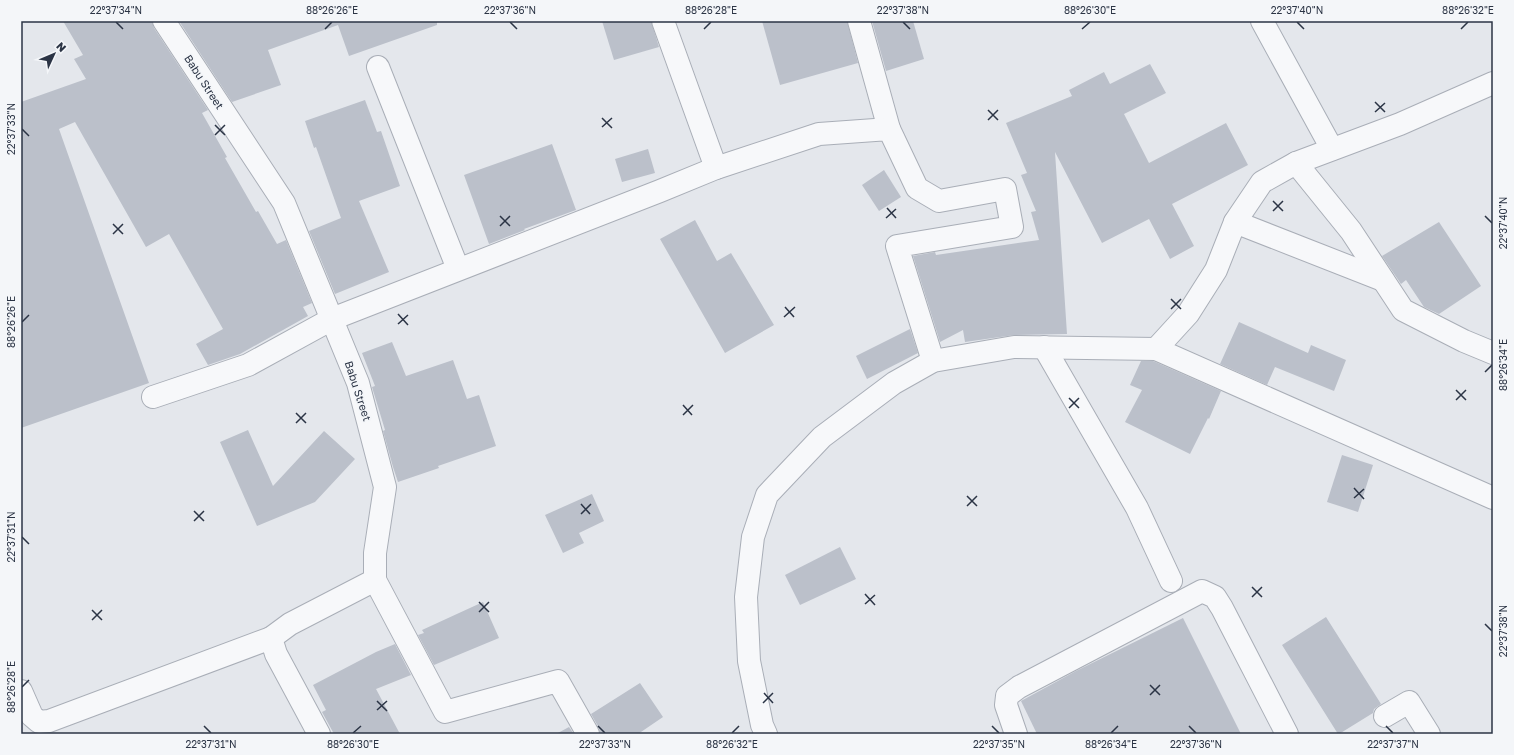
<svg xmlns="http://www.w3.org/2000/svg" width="1514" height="755" viewBox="0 0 1514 755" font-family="'Golos Text',sans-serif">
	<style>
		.building { fill: #bbc0ca }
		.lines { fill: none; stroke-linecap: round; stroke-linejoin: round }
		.minor-casing { stroke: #a9aeb7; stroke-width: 24 }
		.minor { stroke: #f7f8fa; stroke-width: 22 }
		.ticks { fill: none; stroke: #2b3445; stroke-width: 1.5 }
		.labels { text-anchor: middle; stroke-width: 3.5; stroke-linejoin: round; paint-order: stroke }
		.street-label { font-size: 11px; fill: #2b3445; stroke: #f4f6f9 }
		.neatline { fill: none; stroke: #2b3445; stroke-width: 1.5 }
		.ticks-label { font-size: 10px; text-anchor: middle; fill: #2b3445 }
	</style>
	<rect width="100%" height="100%" fill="#e4e7ec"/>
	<g class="building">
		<polygon points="63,21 152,21 154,28 208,110 202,113 227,157 225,158 256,212 258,211 277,244 286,240 312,303 303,307 308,316 240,354 208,365 196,344 223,329 169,234 146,247 75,122 59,129 149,383 21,428 21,102 86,79 74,59 83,55"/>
		<polygon points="179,21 437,21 437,25 349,56 338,25 268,50 281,85 232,102"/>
		<polygon points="602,21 651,21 659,47 614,60"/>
		<polygon points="762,21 847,21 858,63 780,85"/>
		<polygon points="872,21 913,21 924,59 886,71"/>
		<polygon points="1150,64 1166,93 1124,114 1149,163 1226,123 1248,165 1172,204 1194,246 1170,259 1149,219 1102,243 1055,152 1067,334 1014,335 965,342 963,330 940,342 913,256 935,252 936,255 1039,240 1031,212 1036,211 1021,175 1027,173 1006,123 1072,96 1069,90 1104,72 1110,84"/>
		<polygon points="365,100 377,132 381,131 400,186 359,201 389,272 335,294 309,231 341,218 316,147 314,148 305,121"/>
		<polygon points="552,144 576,210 524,229 525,230 489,244 464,175"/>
		<polygon points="648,149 655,173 622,182 615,159"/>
		<polygon points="884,170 901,197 879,211 862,185"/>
		<polygon points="695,220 717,261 731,253 774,325 725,353 660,239"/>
		<polygon points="1439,222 1481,286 1439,314 1424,307 1406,280 1401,284 1382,256"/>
		<polygon points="1239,322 1308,353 1311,345 1346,360 1334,391 1275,367 1267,385 1220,364"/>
		<polygon points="910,329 918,353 867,379 856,356"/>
		<polygon points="392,342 406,376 453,360 467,399 479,395 496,446 438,466 439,468 398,482 393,467 383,431 385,430 372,387 375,386 362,353"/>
		<polygon points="1141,361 1153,361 1221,391 1209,419 1208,418 1190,454 1125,422 1142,390 1130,385"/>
		<polygon points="248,430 273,486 324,431 355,459 315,502 257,526 220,442"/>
		<polygon points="1342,455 1373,465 1358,512 1327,502"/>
		<polygon points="592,494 604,521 579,533 584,543 563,553 545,515"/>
		<polygon points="840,547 856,579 800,605 785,575"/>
		<polygon points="483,602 499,638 434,665 418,635 424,633 422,630"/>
		<polygon points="1326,617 1381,704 1374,709 1373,713 1339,734 1338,734 1282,645"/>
		<polygon points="1183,618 1241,734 1037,734 1021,701 1076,671"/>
		<polygon points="395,644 411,675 376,689 400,734 334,734 322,712 326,710 313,685 376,652"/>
		<polygon points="640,683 663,717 638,734 600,734 599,728 591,714"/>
		<polygon points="569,727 574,734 556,734"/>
	</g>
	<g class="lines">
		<defs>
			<g id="minor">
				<polyline points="164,21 284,203 358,383 385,487 375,553 375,580 290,624 271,638 276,654 319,734"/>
				<polyline points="663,21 716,168"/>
				<polyline points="859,21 889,129"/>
				<polyline points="1262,21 1332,149"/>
				<polyline points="378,67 458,269"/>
				<polyline points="1296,163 1351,231 1403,310 1464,341 1493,353"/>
				<polyline points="1235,222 1383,280"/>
				<polyline points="1044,347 1137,508 1171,581"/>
				<polyline points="1156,349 1493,498"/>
				<polyline points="153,397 248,365 332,319 660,191 716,168 819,134 889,129 917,188 939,201 1005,189 1012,227 897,246 933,361"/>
				<polyline points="375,580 445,712 558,681 588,734"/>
				<polyline points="21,691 32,716 39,722 49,721 271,638"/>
				<polyline points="1385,716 1409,702 1429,734"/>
				<polyline points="766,734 762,725 749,661 746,597 753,537 767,495 822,437 894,383 933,361 1014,347 1156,349 1188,314 1216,270 1235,222 1262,182 1296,163 1400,124 1493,83"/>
				<polyline points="1016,734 1006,705 1007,696 1019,687 1202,591 1215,597 1222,608 1287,734"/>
			</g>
		</defs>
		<use href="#minor" class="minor-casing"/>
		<use href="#minor" class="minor"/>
	</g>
	<path class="ticks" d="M116 22 123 29M510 22 517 29M903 22 910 29M1297 22 1304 29M325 29 332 22M704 29 711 22M1082 29 1090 22M1461 29 1468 22M1375 102 1385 112M988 110 998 120M1375 112 1385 103M602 118 612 128M988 120 998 110M215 125 225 135M602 127 612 118M22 129 29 136M215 135 225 125M1273 201 1283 211M887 208 896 218M1273 211 1283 201M500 216 510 226M1485 216 1492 223M886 218 896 209M113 224 123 234M500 226 510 216M113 234 123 224M1171 299 1181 309M785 307 794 317M1171 309 1181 299M398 314 408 325M784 317 795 307M22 322 29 315M398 324 408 315M1485 372 1492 365M1456 390 1466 400M1069 398 1079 408M1456 400 1466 390M683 405 692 415M1069 408 1079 398M296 413 306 423M683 415 693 405M296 423 306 413M1354 488 1364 499M967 496 977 506M1354 498 1364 489M581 504 590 514M967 506 977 496M194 511 204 521M581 514 591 504M194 521 204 511M22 537 29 544M1252 587 1262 597M865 594 875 605M1252 597 1262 587M479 602 489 612M865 604 875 595M92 610 102 620M479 612 489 602M92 620 102 610M1485 624 1492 631M1150 685 1160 695M22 687 29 680M764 693 773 703M1150 695 1160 685M377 701 387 711M763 703 773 693M377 710 387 701M204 726 211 733M598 726 605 733M992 726 999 733M1189 726 1196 733M1386 726 1393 733M353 733 361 726M732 733 739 726M1111 733 1118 726"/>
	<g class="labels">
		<g class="street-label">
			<text transform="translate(204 82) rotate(57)" y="4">Babu Street</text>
			<text transform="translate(358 391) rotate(72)" y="4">Babu Street</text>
		</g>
	</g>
	<rect width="1514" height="755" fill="none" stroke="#f4f6f9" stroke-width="44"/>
	<g transform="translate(54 54) rotate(46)" stroke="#f4f6f9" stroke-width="3" paint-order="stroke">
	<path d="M0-3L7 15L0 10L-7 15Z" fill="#2b3445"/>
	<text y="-6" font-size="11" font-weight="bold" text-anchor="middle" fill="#2b3445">N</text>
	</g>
	<rect x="22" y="22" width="1470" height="711" class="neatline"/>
	<g class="ticks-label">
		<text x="116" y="14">22°37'34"N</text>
		<text x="332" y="14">88°26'26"E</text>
		<text x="510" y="14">22°37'36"N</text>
		<text x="711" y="14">88°26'28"E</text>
		<text x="903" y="14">22°37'38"N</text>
		<text x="1090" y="14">88°26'30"E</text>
		<text x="1297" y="14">22°37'40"N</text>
		<text x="1468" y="14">88°26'32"E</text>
		<text transform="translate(11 129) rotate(-90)" y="4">22°37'33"N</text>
		<text transform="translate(1503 223) rotate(-90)" y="4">22°37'40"N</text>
		<text transform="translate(11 322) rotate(-90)" y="4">88°26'26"E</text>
		<text transform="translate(1503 365) rotate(-90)" y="4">88°26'34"E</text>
		<text transform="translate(11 537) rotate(-90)" y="4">22°37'31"N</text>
		<text transform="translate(1503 631) rotate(-90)" y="4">22°37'38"N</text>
		<text transform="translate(11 687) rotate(-90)" y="4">88°26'28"E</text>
		<text x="211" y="748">22°37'31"N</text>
		<text x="353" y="748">88°26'30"E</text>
		<text x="605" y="748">22°37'33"N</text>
		<text x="732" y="748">88°26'32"E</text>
		<text x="999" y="748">22°37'35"N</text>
		<text x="1111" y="748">88°26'34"E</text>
		<text x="1196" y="748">22°37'36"N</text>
		<text x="1393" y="748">22°37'37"N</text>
	</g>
</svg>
